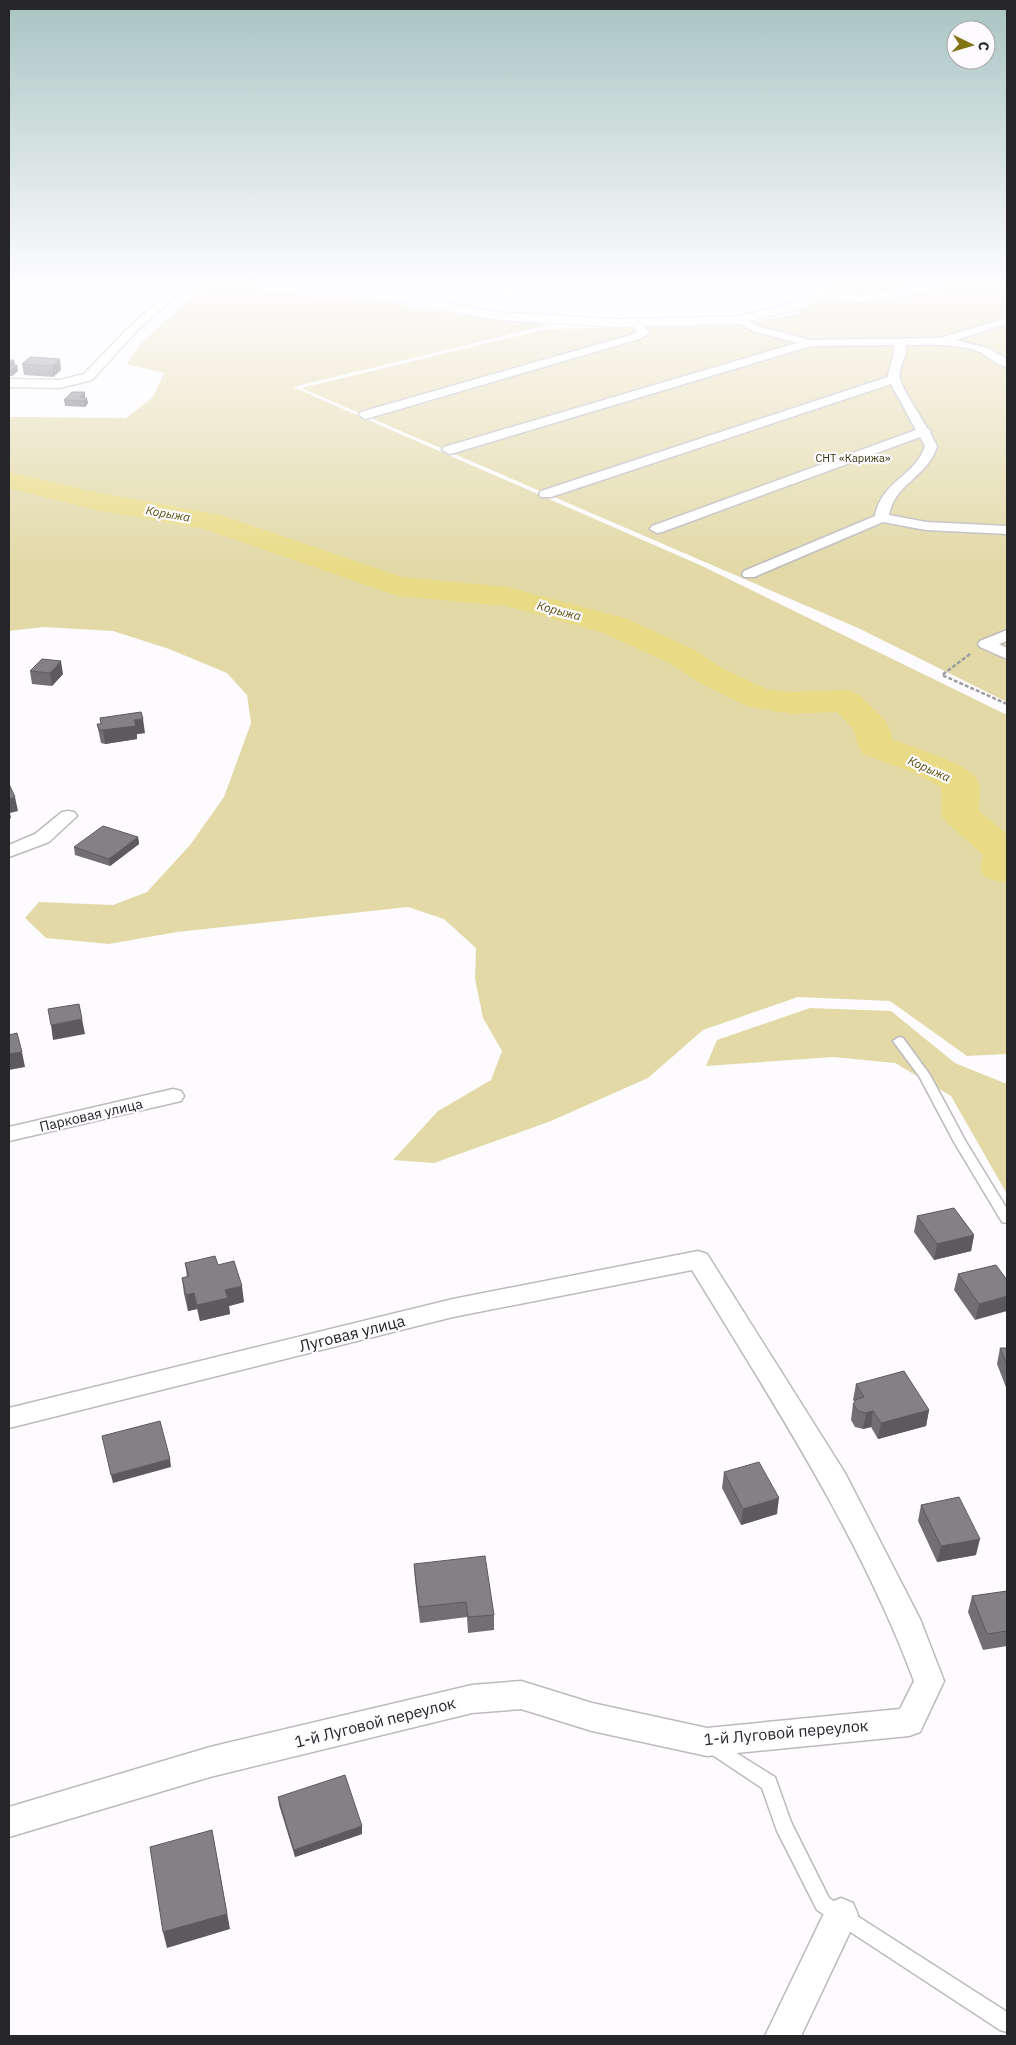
<svg xmlns="http://www.w3.org/2000/svg" width="1016" height="2045" viewBox="0 0 1016 2045" font-family="'IBM Plex Sans',sans-serif">
	<style>
		.green { fill: #e2d9a7 }
		.lines { fill: none; stroke-linecap: round; stroke-linejoin: round }
		.river { fill: #e9db86; fill-rule: evenodd }
		.service-casing { stroke: #bdbabe; stroke-width: 3 }
		.minor-casing { stroke: #bdbabe; stroke-width: 3 }
		.tertiary-casing { stroke: #bdbabe; stroke-width: 2 }
		.path { stroke: #9e9d9f; stroke-width: 2.5; stroke-dasharray: 4 2; stroke-linecap: butt }
		.service { fill: #fff; fill-rule: evenodd }
		.minor { fill: #fff; fill-rule: evenodd }
		.tertiary { fill: #fff; fill-rule: evenodd }
		.wall { fill: #716f72 }
		.shaded-wall { fill: #5c5a5c }
		.building { fill: #838184; stroke: #5c5a5c }
		.labels { text-anchor: middle; stroke-width: 4.5; stroke-linejoin: round; paint-order: stroke }
		.far-park-label { font-size: 11px; fill: #3a340f; stroke: #fdfbfe }
		.far-water-label { font-size: 12px; font-style: italic; fill: #5a4f0e; stroke: #fdfbfe }
		.street-label { font-size: 14px; fill: #262527; stroke: #fdfbfe }
		.near-street-label { font-size: 16px; fill: #262527; stroke: #fdfbfe }
	</style>
	<rect width="100%" height="100%" fill="#fdfbfe"/>
	<g class="green">
		<polygon points="210,282 236,282 255,288 311,297 356,297 434,311 549,325 293,387 700,565 1007,715 1007,1054 967,1056 890,1001 798,997 703,1030 648,1078 551,1121 434,1163 393,1160 438,1111 491,1080 502,1051 483,1018 475,979 476,948 444,919 408,907 177,932 109,944 46,938 25,918 39,902 113,905 147,892 190,845 224,797 251,723 247,695 227,673 169,649 113,631 43,627 9,631 9,417 126,418 153,397 164,373 127,364 140,344"/>
		<polygon points="835,282 1007,282 1007,702 858,628 301,388 546,329 733,326 798,314 803,304"/>
		<polygon points="810,1008 891,1011 955,1063 1007,1084 1007,1194 951,1096 895,1063 833,1057 706,1066 717,1040"/>
	</g>
	<g class="lines">
		<path class="river" d="M9 472 95 492 221 515 402 577 507 587 625 618 693 649 724 669 766 689 791 692 846 690 858 694 884 719 889 727 893 740C910 746 975 765 979 783 981 791 979 802 979 811L1007 834V883L986 878 980 869 983 855 946 822 941 814V787L914 773 863 754 858 746 854 730 837 712 791 714 746 706 700 683 669 663 601 632 506 606 398 596 204 529 95 510 9 488Z"/>
		<defs>
			<g id="service">
				<polygon points="899,1037 903,1038 930,1075 966,1142 1007,1209 1007,1223 1002,1222 954,1142 919,1076 893,1041"/>
				<polygon points="714,1739 775,1777 791,1822 829,1898 1007,2012 1007,2032 1000,2030 817,1910 777,1831 762,1788 708,1752 706,1747 708,1742"/>
			</g>
			<g id="minor">
				<polygon points="179,282 191,282 136,332 92,380 60,388 9,387 9,379 60,380 84,374 128,328"/>
				<polygon points="941,282 961,282 907,296 863,302 817,299 812,296 817,293 863,296"/>
				<path d="M739 317 764 328 810 340 940 338 1007 318V324L955 340 988 348 1007 359V367C997 365 989 357 980 352 957 343 930 345 906 345 908 357 897 367 900 379 903 391 921 416 927 428L931 431 930 433 937 446C929 476 894 484 889 515L926 522 1007 526V534L926 530 883 522 754 577H744L742 574 744 571 875 516C882 480 915 477 925 446L920 437 662 532 657 533 650 529 652 526 916 430 891 384 551 497H541L539 494 541 491 888 377C889 366 896 355 894 345L811 346 454 453 449 454 442 450 444 447 797 343 756 332 735 322V318Z"/>
				<polygon points="637,320 641,321 650,333 639,339 369,418 365,419 359,415 361,412 631,335 637,332 631,323"/>
				<polygon points="1007,630 1007,641 999,644 1007,648 1007,659 980,647 978,644 980,641"/>
				<polygon points="68,811 74,812 77,816 49,842 9,857 9,845 35,834 62,812"/>
				<polygon points="173,1089 181,1091 184,1096 181,1101 9,1141 9,1127"/>
				<path d="M698 1251 707 1254 845 1473 920 1619 944 1681 920 1732 909 1736 707 1756 592 1731 521 1709 472 1713 210 1777 9 1837V1807L210 1747 472 1685 521 1681 592 1703 707 1728 900 1709 914 1681C859 1534 773 1403 692 1270L453 1317 9 1428V1408L453 1299Z"/>
				<polygon points="841,1898 853,1903 858,1915 801,2036 765,2036 829,1903"/>
			</g>
			<polygon id="tertiary" points="304,282 335,282 498,312 617,319 739,316 798,301 826,282 842,282 808,307 739,324 617,327 498,320 311,286"/>
		</defs>
		<use href="#service" class="service-casing"/>
		<use href="#minor" class="minor-casing"/>
		<use href="#tertiary" class="tertiary-casing"/>
		<polyline class="path" points="970,654 942,675 1007,704"/>
		<use href="#service" class="service"/>
		<use href="#minor" class="minor"/>
		<use href="#tertiary" class="tertiary"/>
	</g>
	<g class="wall">
		<polygon points="30,357 61,370 53,377 24,375 22,364"/>
		<polygon points="9,360 15,365 18,371 12,376 9,376"/>
		<polygon points="85,398 88,403 85,407 65,406 64,400"/>
		<polygon points="30,671 63,674 52,686 32,684"/>
		<polygon points="100,718 145,733 137,734 137,739 105,744 101,743 97,724 101,724"/>
		<polygon points="138,837 139,844 110,866 75,855 74,847"/>
		<polygon points="917,1216 974,1235 971,1251 934,1260 914,1232"/>
		<polygon points="185,1263 218,1265 244,1302 229,1306 230,1314 200,1321 197,1309 188,1311 184,1294 182,1278 187,1277"/>
		<polygon points="996,1265 975,1320 954,1290 958,1274"/>
		<polygon points="1000,1348 1007,1348 1007,1390 997,1364"/>
		<polygon points="856,1384 929,1410 926,1426 878,1439 871,1427 863,1429 855,1427 851,1420 853,1404 855,1402 853,1400"/>
		<polygon points="724,1472 777,1514 741,1525 722,1488"/>
		<polygon points="921,1505 976,1555 937,1562 918,1521"/>
		<polygon points="414,1564 494,1615 494,1630 468,1633 467,1617 420,1623 415,1580"/>
		<polygon points="1007,1591 1007,1646 983,1650 968,1612 972,1596"/>
		<polygon points="278,1797 362,1826 362,1834 295,1857 279,1805"/>
	</g>
	<g class="shaded-wall">
		<polygon points="60,359 61,370 53,377 52,366"/>
		<polygon points="14,360 15,366 9,365"/>
		<polygon points="17,365 18,371 12,376 11,370"/>
		<polygon points="85,392 85,398 80,397"/>
		<polygon points="87,398 88,403 85,407 84,401"/>
		<polygon points="61,661 63,674 52,686 50,673"/>
		<polygon points="143,719 145,733 137,734 137,739 105,744 103,730 134,720"/>
		<polygon points="15,797 18,811 10,813 11,818 9,819 9,799"/>
		<polygon points="138,837 139,844 110,866 109,859"/>
		<polygon points="82,1019 85,1034 53,1040 51,1025"/>
		<polygon points="22,1052 25,1067 9,1070 9,1054"/>
		<polygon points="974,1235 971,1251 934,1260 937,1244"/>
		<polygon points="242,1286 244,1302 229,1306 230,1314 200,1321 197,1305 225,1290"/>
		<polygon points="194,1293 197,1309 188,1311 186,1295"/>
		<polygon points="1007,1296 1007,1311 975,1320 979,1304"/>
		<polygon points="929,1410 926,1426 878,1439 881,1423"/>
		<polygon points="873,1411 871,1427 863,1429 866,1413"/>
		<polygon points="170,1459 171,1467 113,1483 111,1475"/>
		<polygon points="779,1498 777,1514 741,1525 743,1509"/>
		<polygon points="980,1539 976,1555 937,1562 941,1546"/>
		<polygon points="362,1826 362,1834 295,1857 294,1850"/>
		<polygon points="212,1830 230,1929 167,1948 163,1932"/>
	</g>
	<g class="building">
		<polygon points="30,357 60,359 52,366 22,364"/>
		<polygon points="9,360 14,360 9,365"/>
		<polygon points="9,365 17,365 11,370 9,370"/>
		<polygon points="72,392 85,392 80,397 87,398 84,401 64,400"/>
		<polygon points="42,659 61,661 50,673 30,671"/>
		<polygon points="141,712 143,719 134,720 136,726 103,730 99,730 97,724 101,724 100,718"/>
		<polygon points="9,784 15,797 9,799"/>
		<polygon points="103,826 138,837 109,859 74,847"/>
		<polygon points="79,1004 82,1019 51,1025 48,1009"/>
		<polygon points="17,1033 22,1052 9,1054 9,1035"/>
		<polygon points="954,1208 974,1235 937,1244 917,1216"/>
		<polygon points="215,1256 218,1265 234,1261 242,1286 225,1290 228,1298 197,1305 194,1293 186,1295 182,1278 189,1276 185,1263"/>
		<polygon points="996,1265 1007,1280 1007,1296 979,1304 958,1274"/>
		<polygon points="1000,1348 1007,1348 1007,1365"/>
		<polygon points="904,1371 929,1410 881,1423 873,1411 866,1413 858,1411 853,1404 857,1399 864,1397 856,1384"/>
		<polygon points="160,1421 170,1459 111,1475 102,1436"/>
		<polygon points="759,1462 779,1498 743,1509 724,1472"/>
		<polygon points="959,1497 980,1539 941,1546 921,1505"/>
		<polygon points="485,1556 494,1615 468,1617 466,1602 419,1607 414,1564"/>
		<polygon points="1007,1591 1007,1631 987,1634 972,1596"/>
		<polygon points="345,1775 362,1826 294,1850 278,1797"/>
		<polygon points="212,1830 227,1914 163,1932 150,1847"/>
	</g>
	<linearGradient id="sky" x2="0" y2="1"><stop stop-color="#a8c4c1"/><stop offset="0.5" stop-color="#fefdff"/><stop offset="1" stop-color="#fefdff" stop-opacity="0"/></linearGradient>
	<rect width="1016" height="569" fill="url(#sky)"/>
	<g class="labels">
		<g class="far-park-label">
			<text x="853" y="462">СНТ «Карижа»</text>
		</g>
		<g class="far-water-label">
			<text transform="translate(168 514) rotate(10)" y="4">Корыжа</text>
			<text transform="translate(559 611) rotate(15)" y="4">Корыжа</text>
			<text transform="translate(929 769) rotate(24)" y="4">Корыжа</text>
		</g>
		<g class="street-label">
			<text transform="translate(91 1115) rotate(-13)" y="5">Парковая улица</text>
		</g>
		<g class="near-street-label">
			<text transform="translate(352 1333) rotate(-14)" y="6">Луговая улица</text>
			<text transform="translate(375 1722) rotate(-14)" y="6">1-й Луговой переулок</text>
			<text transform="translate(786 1732) rotate(-5)" y="6">1-й Луговой переулок</text>
		</g>
	</g>
	<rect width="1016" height="2045" fill="none" stroke="#262527" stroke-width="20"/>
	<g transform="translate(971 45) rotate(95)"><circle r="24" fill="#fdfbfe" stroke="#a7a5a8"/>
	<path d="M0-4L9 19L0 12L-9 19Z" fill="#827415"/>
	<text y="-8" font-size="14" font-weight="bold" text-anchor="middle" fill="#262527">С</text>
	</g>
</svg>
